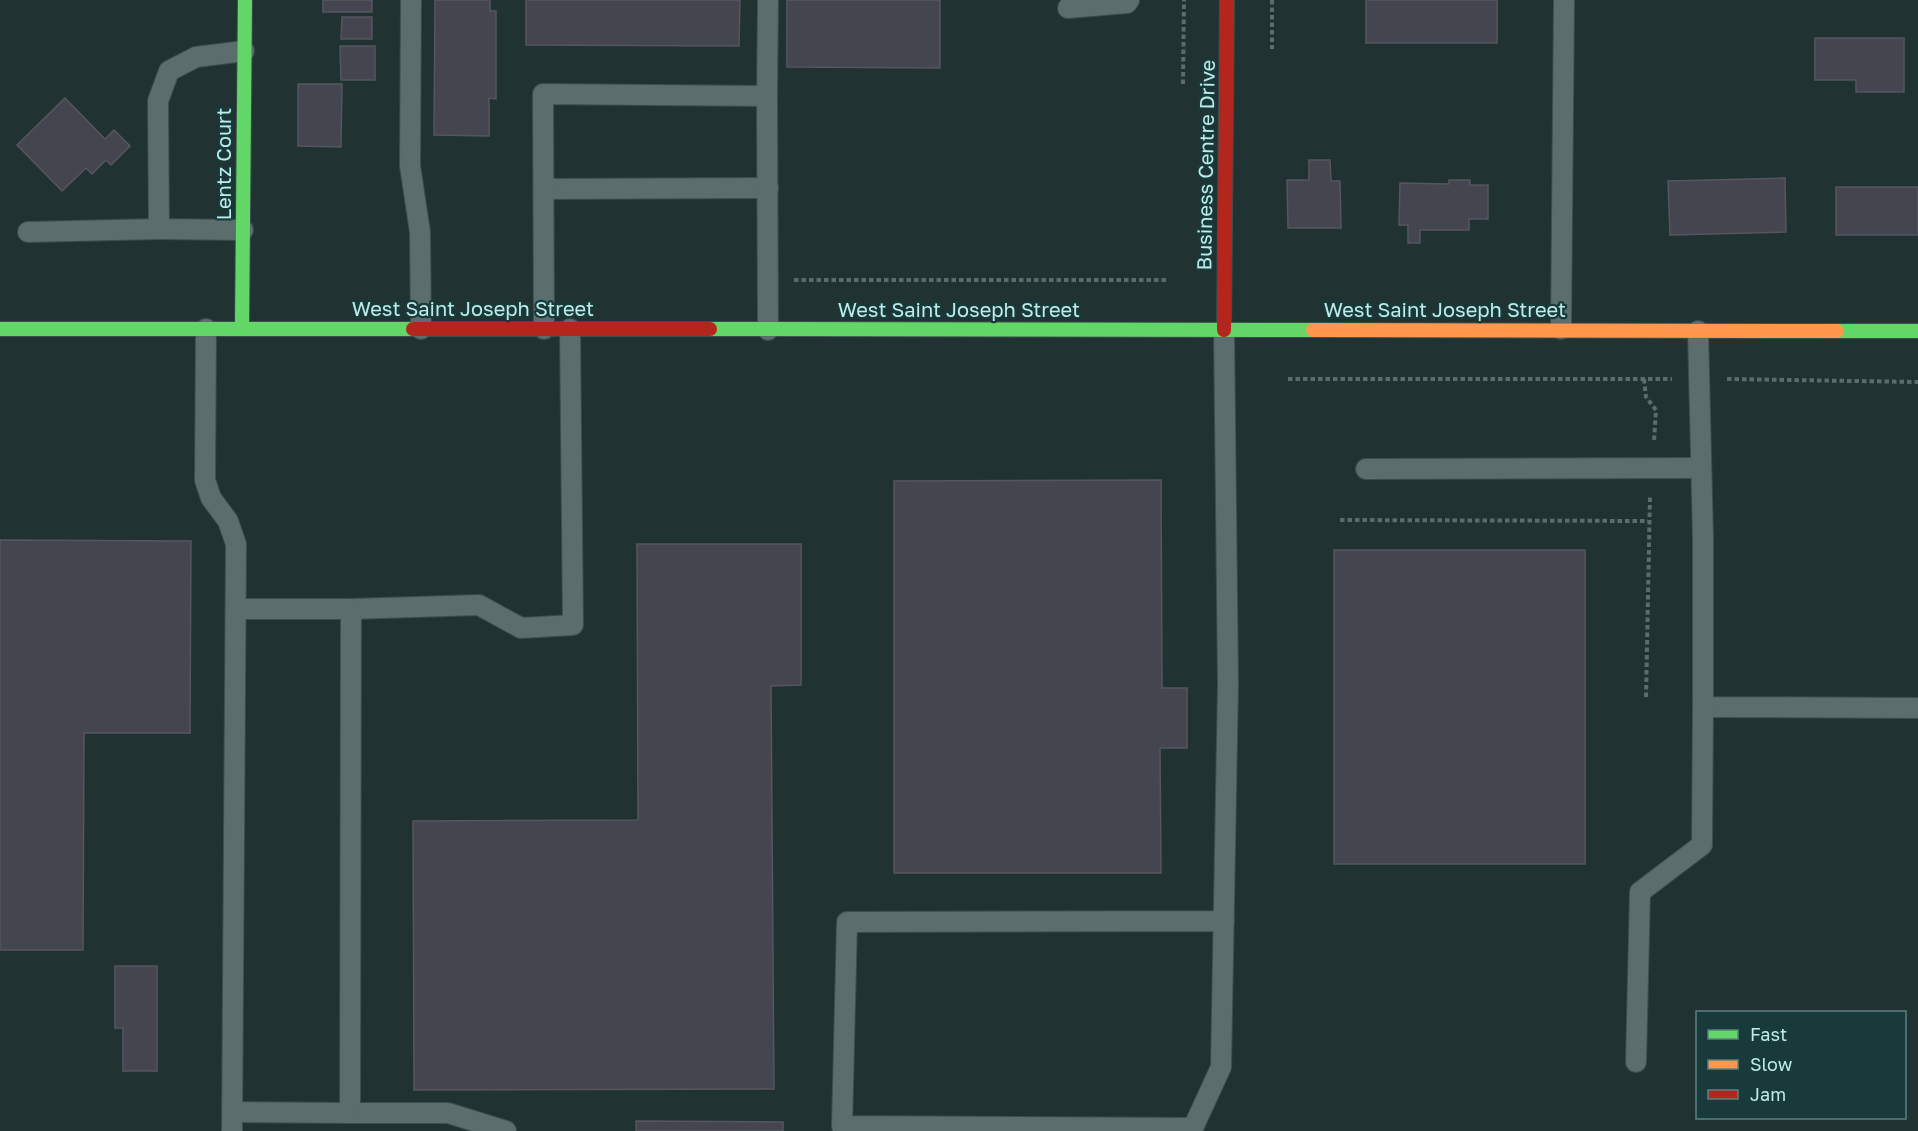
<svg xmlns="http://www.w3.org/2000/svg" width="1918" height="1131" viewBox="0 0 1918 1131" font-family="'Golos Text',sans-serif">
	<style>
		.building { fill: #45454f; stroke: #565660; stroke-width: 1.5 }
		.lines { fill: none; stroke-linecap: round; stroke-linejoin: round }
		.lane-casing { stroke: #3c4e4e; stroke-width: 22 }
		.fast-casing { stroke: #3c4e4e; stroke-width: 16 }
		.slow-casing { stroke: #3c4e4e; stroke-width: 16 }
		.jam-casing { stroke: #3c4e4e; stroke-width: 16 }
		.path { stroke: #5c6c6b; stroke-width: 4; stroke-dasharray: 4.5 3; stroke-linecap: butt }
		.lane { stroke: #5c6d6d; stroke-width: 20 }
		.fast { stroke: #63d668; stroke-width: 14 }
		.slow { stroke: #ff974d; stroke-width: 14 }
		.jam { stroke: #b3261e; stroke-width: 14 }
		.labels { text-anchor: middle; stroke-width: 4.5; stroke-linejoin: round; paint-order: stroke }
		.street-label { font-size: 20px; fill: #bdeceb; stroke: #193a3a }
	</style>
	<rect width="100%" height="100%" fill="#213232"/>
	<g class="building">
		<rect x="323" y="0" width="49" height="12"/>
		<polygon points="435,0 490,0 490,11 496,11 496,99 489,98 489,136 434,135"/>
		<polygon points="526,0 740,0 739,46 526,45"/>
		<polygon points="787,0 940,0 940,68 787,67"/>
		<rect x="1366" y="0" width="131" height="43"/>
		<polygon points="342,17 372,17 372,39 341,39"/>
		<polygon points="1815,38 1904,38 1904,92 1856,92 1856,80 1815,80"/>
		<polygon points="340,46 375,46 375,80 341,80"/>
		<polygon points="298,84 342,84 341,147 298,146"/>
		<polygon points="65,98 105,139 114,130 130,146 111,165 106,160 92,174 86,168 62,191 17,145"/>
		<polygon points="1309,160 1330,160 1331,181 1340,181 1341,228 1288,228 1287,180 1309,180"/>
		<polygon points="1785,178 1786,232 1670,235 1668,181"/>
		<polygon points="1449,180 1470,180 1470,185 1488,185 1488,219 1469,219 1469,230 1420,230 1420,243 1408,243 1408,225 1399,225 1400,183 1449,184"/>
		<rect x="1836" y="187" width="82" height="48"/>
		<polygon points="1161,480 1162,688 1187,688 1187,748 1160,748 1161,873 894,873 894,481"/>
		<polygon points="0,540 191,541 190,733 84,733 83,950 0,950"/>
		<polygon points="637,544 801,544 801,685 771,686 774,1089 414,1090 413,821 638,820"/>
		<rect x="1334" y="550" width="251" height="314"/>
		<polygon points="115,966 157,966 157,1071 123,1071 123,1028 115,1028"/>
		<polygon points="636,1121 783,1122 783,1131 636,1131"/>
	</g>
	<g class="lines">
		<defs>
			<g id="lane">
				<polyline points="411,0 410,166 420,232 421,329"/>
				<polyline points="1068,8 1127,3 1129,0"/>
				<polyline points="767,96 768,0"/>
				<polyline points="544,189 768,188"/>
				<polyline points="243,230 159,229 158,101 169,71 196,57 244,51"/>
				<polyline points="28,232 159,229"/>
				<polyline points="206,329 205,480 211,498 228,521 236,544 232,1131"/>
				<polyline points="544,329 543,94 767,96 768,330"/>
				<polyline points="1561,329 1564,0"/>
				<polyline points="1224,330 1228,684 1221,1067 1193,1128 842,1126 847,922 1224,921"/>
				<polyline points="1698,331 1703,538 1703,707 1918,708"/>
				<polyline points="1366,469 1701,468"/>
				<polyline points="236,609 351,609 479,605 521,628 573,625 570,329"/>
				<polyline points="351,609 350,1113 448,1113 506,1131"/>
				<polyline points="1636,1062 1640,892 1702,845 1703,707"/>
				<polyline points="232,1112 350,1113"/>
			</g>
			<g id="fast">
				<polyline points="242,328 245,0"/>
				<polyline points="0,329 413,329"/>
				<polyline points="710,329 1313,330"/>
				<polyline points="1837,331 1918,331"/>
			</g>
			<polyline id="slow" points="1313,330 1837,331"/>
			<g id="jam">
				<polyline points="413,329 710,329"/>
				<polyline points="1224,330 1227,0"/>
			</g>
		</defs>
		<use href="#lane" class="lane-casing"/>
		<use href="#fast" class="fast-casing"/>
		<use href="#slow" class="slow-casing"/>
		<use href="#jam" class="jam-casing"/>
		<g class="path">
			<polyline points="1272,0 1272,49"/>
			<polyline points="1183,84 1184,0"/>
			<polyline points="794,280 1168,280"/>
			<polyline points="1288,379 1672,379"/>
			<polyline points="1644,379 1646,397 1656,410 1654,441"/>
			<polyline points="1727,379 1918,382"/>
			<polyline points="1340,520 1648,521"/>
			<polyline points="1646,697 1650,496"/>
		</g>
		<use href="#lane" class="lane"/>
		<use href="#fast" class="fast"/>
		<use href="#slow" class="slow"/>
		<use href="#jam" class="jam"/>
	</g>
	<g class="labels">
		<g class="street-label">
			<text transform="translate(224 164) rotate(-90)" y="7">Lentz Court</text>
			<text transform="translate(1206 165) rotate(-89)" y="7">Business Centre Drive</text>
			<text x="473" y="316">West Saint Joseph Street</text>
			<text x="959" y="317">West Saint Joseph Street</text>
			<text x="1445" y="317">West Saint Joseph Street</text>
		</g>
	</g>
	<rect x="1696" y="1011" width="210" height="108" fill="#193a3a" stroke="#5b8181" stroke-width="1.5"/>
	<rect x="1708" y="1030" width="30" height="9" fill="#63d668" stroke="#5b8181" stroke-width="1.5"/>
	<text x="1750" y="1041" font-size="18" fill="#bdeceb">Fast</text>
	<rect x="1708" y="1060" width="30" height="9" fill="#ff974d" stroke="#5b8181" stroke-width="1.5"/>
	<text x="1750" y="1071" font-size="18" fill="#bdeceb">Slow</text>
	<rect x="1708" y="1090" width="30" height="9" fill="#b3261e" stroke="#5b8181" stroke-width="1.5"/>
	<text x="1750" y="1101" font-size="18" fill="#bdeceb">Jam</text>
</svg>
